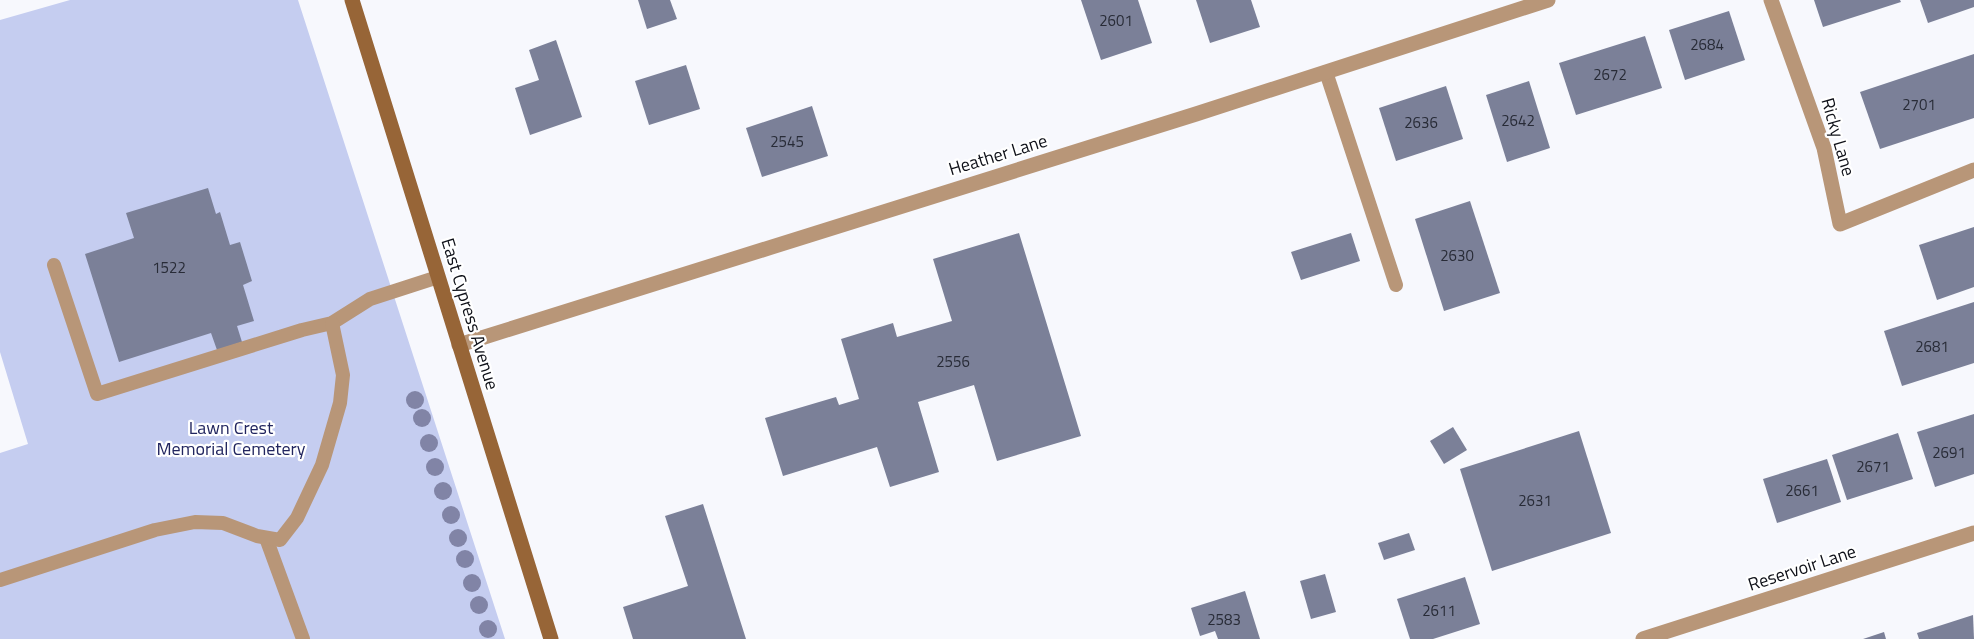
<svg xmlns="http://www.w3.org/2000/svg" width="1974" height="639" viewBox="0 0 1974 639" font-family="'Titillium Web',sans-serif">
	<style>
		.green { fill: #c5cdf0 }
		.building { fill: #7b8098 }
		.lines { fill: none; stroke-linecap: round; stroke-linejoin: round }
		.service { stroke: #b89678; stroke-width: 14 }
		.minor { stroke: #b89678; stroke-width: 15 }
		.secondary { stroke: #976537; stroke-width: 15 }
		.tree { fill: #8184a6 }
		.labels { text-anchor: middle; stroke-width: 4.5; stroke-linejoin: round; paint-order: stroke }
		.number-label { font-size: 15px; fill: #282b37 }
		.street-label { font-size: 18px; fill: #0d0f17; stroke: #fff }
		.park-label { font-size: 18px; fill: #21255f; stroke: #fff }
	</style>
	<rect width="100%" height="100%" fill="#f7f8fd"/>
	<polygon class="green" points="70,0 298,0 505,639 0,639 0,453 28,444 0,352 0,20"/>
	<g class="building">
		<polygon points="638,0 670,0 677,19 647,29"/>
		<polygon points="1081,0 1138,0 1152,43 1101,60"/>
		<polygon points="1196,0 1251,0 1260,27 1210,43"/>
		<polygon points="1814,0 1900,0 1901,2 1823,27"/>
		<polygon points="1920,0 1974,0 1974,7 1928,23"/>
		<polygon points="1729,11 1745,60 1685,80 1669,30"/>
		<polygon points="1645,36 1662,88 1576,115 1559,63"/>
		<polygon points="556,40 582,117 530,135 515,88 539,80 529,50"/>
		<polygon points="1974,54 1974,118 1880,149 1860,92"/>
		<polygon points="686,65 700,109 649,125 635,81"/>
		<polygon points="1529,81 1550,148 1507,162 1486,95"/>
		<polygon points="1446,86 1463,139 1396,161 1379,108"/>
		<polygon points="812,106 828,156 762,177 746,128"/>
		<polygon points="208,188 216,214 220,212 230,245 240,242 252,281 243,285 254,321 237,326 242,342 217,350 211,333 119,362 85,254 134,238 126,213"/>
		<polygon points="1470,201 1500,293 1444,311 1415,219"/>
		<polygon points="1974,227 1974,287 1937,300 1919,245"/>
		<polygon points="1019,233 1081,436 997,461 974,385 918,402 939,472 890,487 877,447 783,476 765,418 836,397 839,405 859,399 841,339 893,323 897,337 952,321 933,259"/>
		<polygon points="1351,233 1360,261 1301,280 1291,252"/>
		<polygon points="1974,302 1974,363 1902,386 1884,331"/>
		<polygon points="1974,414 1974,474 1935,487 1917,432"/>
		<polygon points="1453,427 1467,450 1444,464 1430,441"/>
		<polygon points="1579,431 1611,533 1492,571 1460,469"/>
		<polygon points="1898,433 1913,479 1847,500 1832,455"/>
		<polygon points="1827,459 1841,502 1777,523 1763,479"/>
		<polygon points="703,504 746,639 633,639 623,607 688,586 665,516"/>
		<polygon points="1409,533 1415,550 1384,560 1378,543"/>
		<polygon points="1325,574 1336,612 1311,619 1300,581"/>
		<polygon points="1465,577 1480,624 1433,639 1410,639 1397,599"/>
		<polygon points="1245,591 1260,639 1218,639 1215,631 1200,636 1191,608"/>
		<polygon points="1973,615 1974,639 1919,639 1917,633"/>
		<polygon points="1884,632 1886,639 1863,639"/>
	</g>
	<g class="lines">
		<g class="service">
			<polyline points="1326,72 1396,285"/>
			<polyline points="54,265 97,394 302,330 332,323 370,299 438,277"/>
			<polyline points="266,538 303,639"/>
			<polyline points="0,580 155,530 195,522 223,523 257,536 280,540 297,518 322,465 340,403 343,375 332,323"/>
		</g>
		<g class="minor">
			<polyline points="1771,0 1824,148 1840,224 1974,170"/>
			<polyline points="459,345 1196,114 1548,0"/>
			<polyline points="1643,639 1974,533"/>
		</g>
		<polyline class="secondary" points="352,0 551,639"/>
	</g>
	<g class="tree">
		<circle cx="415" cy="400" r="9"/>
		<circle cx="422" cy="418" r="9"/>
		<circle cx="429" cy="443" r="9"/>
		<circle cx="435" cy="467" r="9"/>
		<circle cx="443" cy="491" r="9"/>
		<circle cx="451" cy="515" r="9"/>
		<circle cx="458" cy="538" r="9"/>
		<circle cx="465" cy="559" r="9"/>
		<circle cx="472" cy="583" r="9"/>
		<circle cx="479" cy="605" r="9"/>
		<circle cx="488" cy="629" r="9"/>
	</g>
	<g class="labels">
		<g class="number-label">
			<text x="1116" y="26">2601</text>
			<text x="1707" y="50">2684</text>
			<text x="1610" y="80">2672</text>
			<text x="1919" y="110">2701</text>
			<text x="1518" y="126">2642</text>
			<text x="1421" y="128">2636</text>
			<text x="787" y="147">2545</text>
			<text x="1457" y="261">2630</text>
			<text x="169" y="273">1522</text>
			<text x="1932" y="352">2681</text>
			<text x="953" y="367">2556</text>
			<text x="1949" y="458">2691</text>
			<text x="1873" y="472">2671</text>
			<text x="1802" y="496">2661</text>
			<text x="1535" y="506">2631</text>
			<text x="1439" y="616">2611</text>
			<text x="1224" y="625">2583</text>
		</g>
		<g class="street-label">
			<text transform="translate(1838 137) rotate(74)" y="6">Ricky Lane</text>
			<text transform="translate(998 155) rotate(-17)" y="6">Heather Lane</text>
			<text transform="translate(470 314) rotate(73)" y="6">East Cypress Avenue</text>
			<text transform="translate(1802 568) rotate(-18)" y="6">Reservoir Lane</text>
		</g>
		<g class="park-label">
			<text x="231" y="434">Lawn Crest<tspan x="231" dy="21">Memorial Cemetery</tspan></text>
		</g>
	</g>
</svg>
